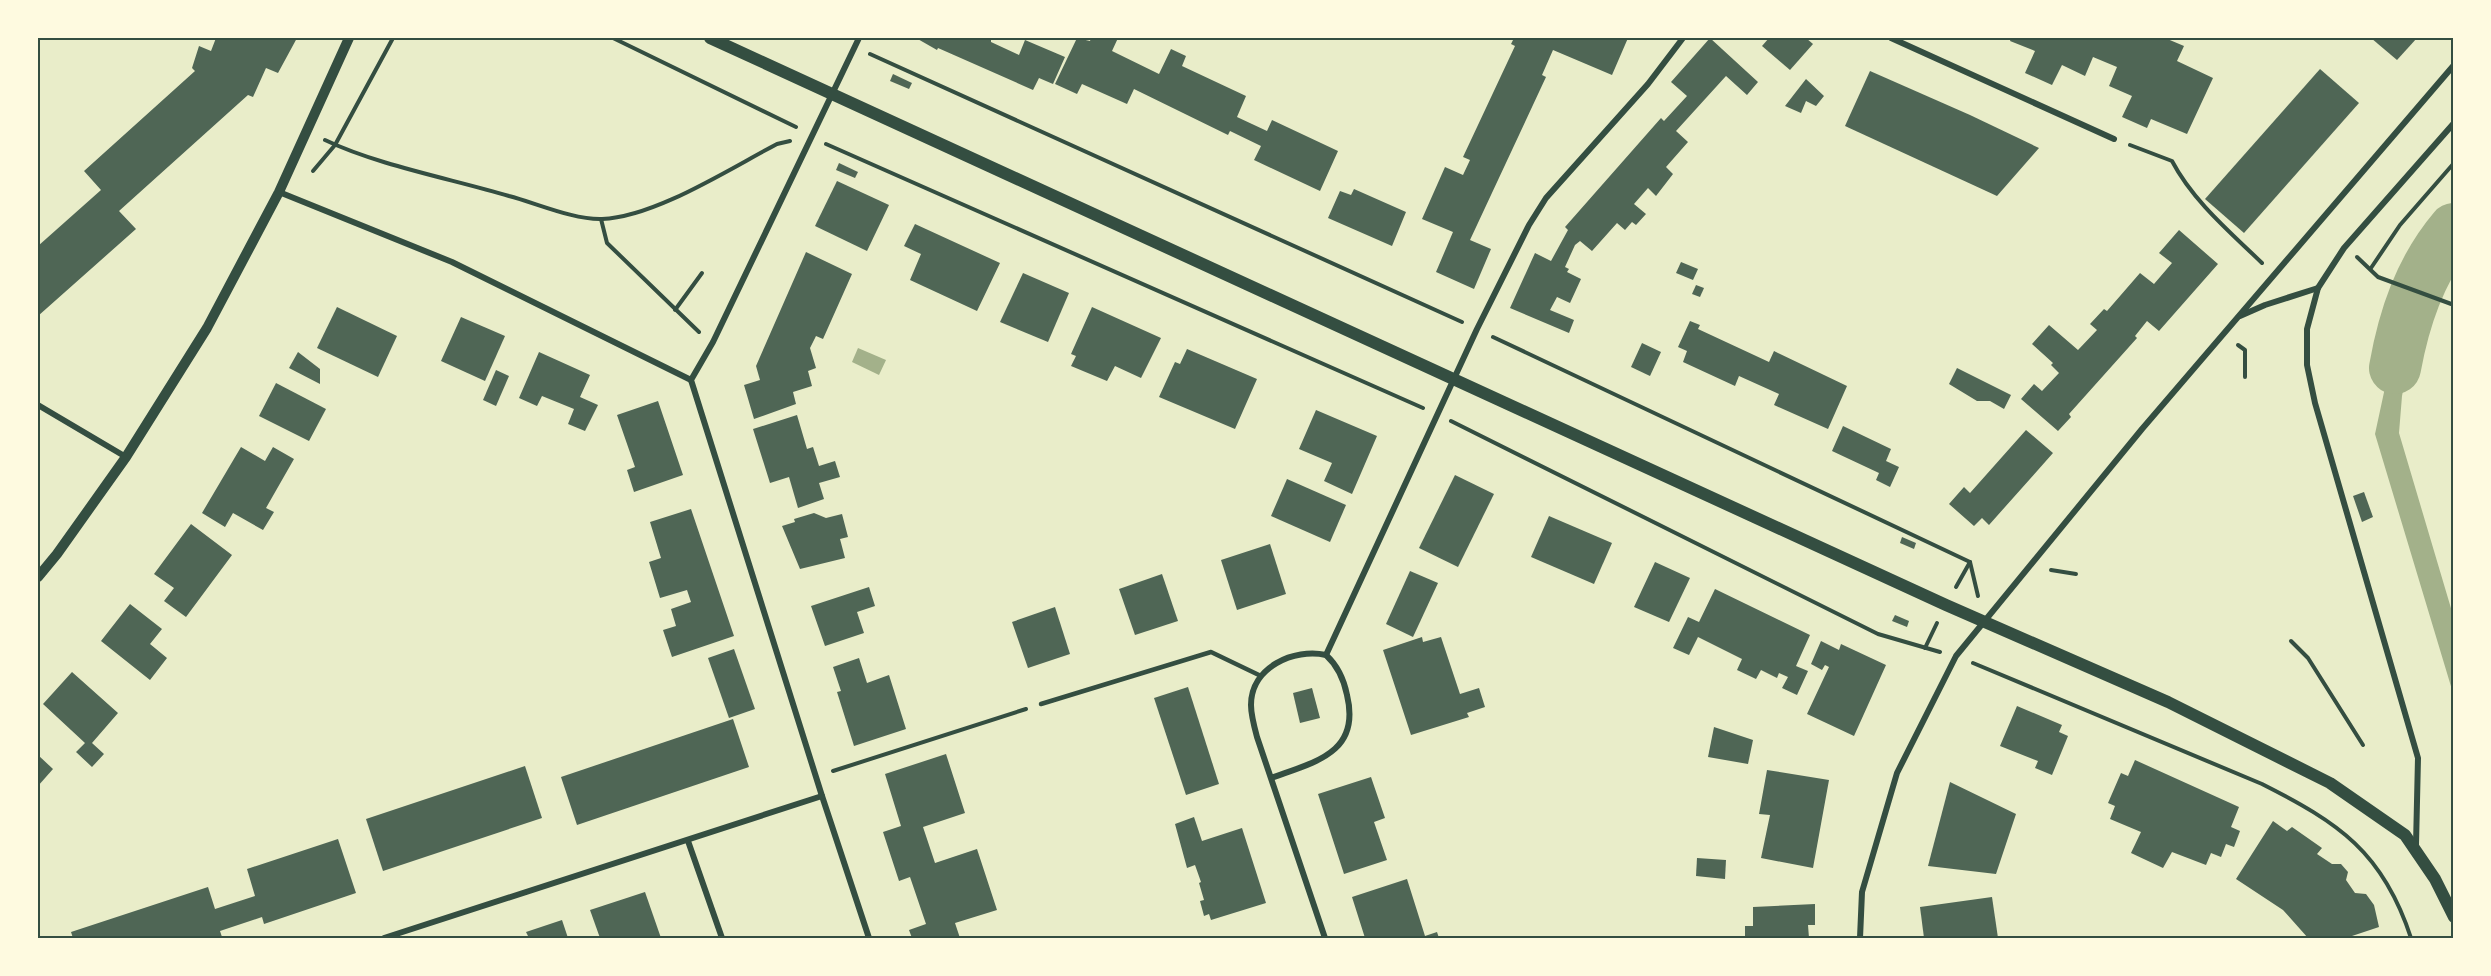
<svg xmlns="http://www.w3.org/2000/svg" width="2491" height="976" viewBox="0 0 2491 976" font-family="'Sofia Sans Condensed',sans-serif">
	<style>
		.water { fill: #a3b18a }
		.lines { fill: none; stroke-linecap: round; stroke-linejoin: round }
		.river { stroke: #a3b18a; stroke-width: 52 }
		.building { fill: #4f6655 }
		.path { stroke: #344e41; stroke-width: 4 }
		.service { stroke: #344e41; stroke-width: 4.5 }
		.minor { stroke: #344e41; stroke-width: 6 }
		.tertiary { stroke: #344e41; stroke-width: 10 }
		.secondary { stroke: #344e41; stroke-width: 12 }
		.neatline { fill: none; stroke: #344e41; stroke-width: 2 }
	</style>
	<rect width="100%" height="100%" fill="#e9edc9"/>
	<g class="water">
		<polygon points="2453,208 2453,257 2432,283 2408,273 2435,229"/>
		<polygon points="2405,295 2420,302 2402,396 2399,433 2453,615 2453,693 2375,434"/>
		<polygon points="858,348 886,360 879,375 852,362"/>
	</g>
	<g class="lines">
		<path class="river" d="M2395 368C2404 318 2420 269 2454 229"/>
	</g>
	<g class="building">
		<polygon points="216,38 297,38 278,73 266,68 253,97 248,95 119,211 136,229 38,316 38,246 101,190 84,171 195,71 192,68 199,46 211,51"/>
		<polygon points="916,38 991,38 991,42 1019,55 1025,40 1065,57 1053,84 1039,78 1033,90 938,48 937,50"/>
		<polygon points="1077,38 1090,41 1091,38 1118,38 1112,51 1159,74 1171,49 1186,56 1182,66 1246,96 1237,117 1267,131 1272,120 1338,151 1320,191 1254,160 1261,146 1230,131 1228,135 1134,89 1127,104 1082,84 1077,94 1055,84"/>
		<polygon points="1514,38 1628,38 1612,75 1553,50 1542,75 1546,77 1470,240 1491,249 1474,289 1436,272 1453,232 1422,219 1445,167 1463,175 1470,160 1463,157 1515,46 1511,44"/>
		<polygon points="1710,38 1758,82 1747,95 1726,76 1676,131 1688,142 1666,167 1673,174 1656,196 1648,188 1634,204 1646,214 1636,225 1632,222 1625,230 1617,223 1592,251 1580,241 1575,245 1565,267 1569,269 1567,272 1581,279 1570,303 1557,297 1550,310 1574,320 1569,333 1510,308 1535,253 1551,261 1568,230 1565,227 1661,118 1664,121 1687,96 1671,82"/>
		<polygon points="1769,38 1806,38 1813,44 1790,70 1762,46"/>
		<polygon points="2011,38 2165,38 2184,46 2177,61 2213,78 2187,134 2151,119 2147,128 2122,117 2132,96 2109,86 2117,67 2093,57 2085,76 2062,65 2052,85 2025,73 2035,51 2010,41"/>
		<polygon points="2371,38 2417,38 2397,60"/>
		<polygon points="2320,69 2359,103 2244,233 2205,199"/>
		<polygon points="1870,71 1970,115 2039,148 1997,196 1845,126"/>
		<polygon points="893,74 912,83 909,89 890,81"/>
		<polygon points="1806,79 1824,96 1816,106 1806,101 1801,113 1785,106"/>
		<polygon points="839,163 858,172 855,178 836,170"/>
		<polygon points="837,181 889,205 867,251 815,226"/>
		<polygon points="1354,189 1406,212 1392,246 1328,218 1340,191 1351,195"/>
		<polygon points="915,224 1000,263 977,311 910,280 921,254 904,246"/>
		<polygon points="2179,230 2218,264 2159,331 2147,321 2135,336 2137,338 2069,414 2071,417 2058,431 2021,399 2034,384 2042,391 2059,373 2051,365 2053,363 2032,344 2049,325 2078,350 2097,330 2090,324 2104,309 2107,311 2140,273 2154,284 2172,263 2159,253"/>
		<polygon points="806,252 852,274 823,339 816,336 810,348 816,368 808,371 812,386 793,392 796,404 754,419 744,385 760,380 756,366"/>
		<polygon points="1681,262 1698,269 1693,280 1676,273"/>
		<polygon points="1023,273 1069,293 1048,342 1000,322"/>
		<polygon points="1696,285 1704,288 1700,297 1692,294"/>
		<polygon points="337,307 397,336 378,377 317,348"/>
		<polygon points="1092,307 1161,338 1141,378 1115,366 1107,381 1071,366 1076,356 1071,354"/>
		<polygon points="461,317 505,336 485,381 441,361"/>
		<polygon points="1690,321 1700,325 1698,329 1769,362 1774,351 1847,386 1828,429 1774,405 1779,394 1739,376 1735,386 1683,362 1687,351 1678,347"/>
		<polygon points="1642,343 1661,352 1650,376 1631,367"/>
		<polygon points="1187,349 1257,379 1235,429 1159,397 1175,362 1180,364"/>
		<polygon points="298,352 320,369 320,384 289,368"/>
		<polygon points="539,352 590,375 580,397 598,405 585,431 568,424 574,409 542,396 537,406 519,398"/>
		<polygon points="1957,368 2011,395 2004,409 1990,401 1977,401 1949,384"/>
		<polygon points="496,370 509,376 496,406 483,400"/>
		<polygon points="276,383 326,409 309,441 259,416"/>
		<polygon points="658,401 683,475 634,492 627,470 635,467 617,415"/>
		<polygon points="1316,410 1377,436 1352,494 1324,481 1332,463 1299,449"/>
		<polygon points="797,415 807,449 813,447 819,466 835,461 840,477 819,483 824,499 798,508 789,477 770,483 753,429"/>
		<polygon points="1843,426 1891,449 1886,461 1899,467 1890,487 1876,480 1879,473 1832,451"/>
		<polygon points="2026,430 2053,453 1989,525 1982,518 1974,526 1949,504 1964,487 1970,493"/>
		<polygon points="241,447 265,461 273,447 294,459 266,508 274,512 263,530 233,513 225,527 202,513"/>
		<polygon points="1455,475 1494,494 1458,567 1419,548"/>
		<polygon points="1287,479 1346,505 1330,542 1271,516"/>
		<polygon points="2364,492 2373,517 2362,522 2353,496"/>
		<polygon points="691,509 734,636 672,657 663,630 676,626 671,609 691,602 687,590 660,598 649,562 661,558 650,522"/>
		<polygon points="814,513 826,518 842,514 848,537 840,539 845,558 800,569 782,526 795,522 794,519"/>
		<polygon points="1549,516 1612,543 1594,584 1531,557"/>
		<polygon points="191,524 232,555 186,617 164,601 174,588 154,574"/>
		<polygon points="1902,537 1916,543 1914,549 1900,543"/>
		<polygon points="1270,544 1286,594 1237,610 1221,560"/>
		<polygon points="1655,562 1690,578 1669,622 1634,607"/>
		<polygon points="1410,571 1438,583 1413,637 1386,624"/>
		<polygon points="1162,574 1178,621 1135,635 1119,589"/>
		<polygon points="869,587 875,606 857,612 864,633 825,646 811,606"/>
		<polygon points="1715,589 1810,635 1796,666 1808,671 1797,695 1782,688 1788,677 1779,673 1777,678 1761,670 1756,679 1737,670 1742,659 1698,637 1689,655 1673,648 1688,617 1699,622"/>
		<polygon points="130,604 162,629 150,644 167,658 150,680 101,641"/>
		<polygon points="1055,607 1070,654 1028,668 1012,622"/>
		<polygon points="1895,615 1909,621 1907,627 1892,621"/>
		<polygon points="1422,637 1423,642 1441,637 1460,694 1479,688 1485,707 1467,713 1469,717 1411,735 1383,650"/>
		<polygon points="1821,641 1839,650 1841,644 1886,665 1854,736 1807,714 1829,667 1825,665 1822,670 1811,664"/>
		<polygon points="734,649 755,709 729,718 708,658"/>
		<polygon points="859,658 867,683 889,675 906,729 854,746 837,692 841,691 833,667"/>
		<polygon points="72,672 118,713 92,743 104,754 92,767 76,752 85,743 43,704"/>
		<polygon points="1188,687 1219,784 1186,795 1154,698"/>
		<polygon points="1312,688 1320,718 1300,723 1293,693"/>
		<polygon points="2017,706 2062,725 2059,732 2068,736 2052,775 2035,768 2038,761 2000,746"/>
		<polygon points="733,719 749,767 577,825 561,777"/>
		<polygon points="1714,727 1753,740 1748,764 1708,757"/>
		<polygon points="946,754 965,813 923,827 935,863 977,849 997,910 955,923 960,938 912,938 909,930 926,924 910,877 899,881 883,832 901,826 885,774"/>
		<polygon points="38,755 53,769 38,786"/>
		<polygon points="2135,760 2239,807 2231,827 2240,831 2234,847 2226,844 2221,857 2211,853 2206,865 2172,852 2163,868 2131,853 2141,832 2110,819 2115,806 2108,803 2121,773 2128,776"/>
		<polygon points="525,766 542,818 383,871 366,819"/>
		<polygon points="1767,770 1829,780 1813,868 1761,858 1770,815 1759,814"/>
		<polygon points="1371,777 1385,818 1374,822 1387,860 1344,874 1318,794"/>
		<polygon points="1950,782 2016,814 1996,874 1928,866"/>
		<polygon points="1194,817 1202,841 1242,828 1266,903 1211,920 1209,914 1204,916 1200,901 1204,900 1199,883 1201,882 1195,865 1187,868 1175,824"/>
		<polygon points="2273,821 2287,831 2292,827 2322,848 2317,854 2332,864 2341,864 2348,872 2346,880 2355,893 2366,894 2374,905 2379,927 2346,938 2308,938 2283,910 2236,879"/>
		<polygon points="338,839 356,893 264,924 262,917 220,931 222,937 217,938 73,938 71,932 208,887 215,909 255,896 247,869"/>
		<polygon points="1697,858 1726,860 1725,879 1696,876"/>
		<polygon points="1407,879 1425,936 1437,932 1439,938 1365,938 1352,897"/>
		<polygon points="645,892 661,938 600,938 590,910"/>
		<polygon points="1992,897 1998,938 1924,938 1920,907"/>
		<polygon points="1815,904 1815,925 1808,925 1809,938 1745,938 1745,926 1753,926 1753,907"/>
		<polygon points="562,920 568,938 529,938 526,932"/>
	</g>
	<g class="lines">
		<g class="path">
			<polyline points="613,38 796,127"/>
			<polyline points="870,54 1462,322"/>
			<path d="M325 140C377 165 452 179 509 196 536 203 574 220 602 219 655 217 729 169 777 144L790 141"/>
			<polyline points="826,144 1423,408"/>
			<path d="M2130 145 2172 161C2193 201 2230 232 2262 263"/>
			<polyline points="313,171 335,145 393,38"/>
			<polyline points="601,219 607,243 699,332"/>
			<polyline points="2357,257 2378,277 2454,305"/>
			<polyline points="2371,268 2400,225 2454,163"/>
			<polyline points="675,310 702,273"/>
			<polyline points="1493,337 1970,562"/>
			<polyline points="2238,345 2245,350 2245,377"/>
			<polyline points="1451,421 1878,634 1940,652"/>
			<polyline points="1970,562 1978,596"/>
			<polyline points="2051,570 2076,574"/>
			<polyline points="1956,587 1970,562"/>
			<polyline points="2291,641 2308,658 2363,745"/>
			<polyline points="1925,648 1937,623"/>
			<path d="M1973 663 2262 784C2339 823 2383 852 2411 938"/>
			<polyline points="833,771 1026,709"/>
		</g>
		<polyline class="service" points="1041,704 1211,652 1261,676"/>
		<g class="minor">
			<polyline points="859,38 713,342 691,380 822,796 869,938"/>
			<polyline points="1891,38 2114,139"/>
			<polyline points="279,192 452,262 691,380"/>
			<polyline points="2240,316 2265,305 2318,288"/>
			<polyline points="38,405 126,457"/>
			<polyline points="1326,655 1477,329 1529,225 1546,198 1648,84 1683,38"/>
			<path d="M1271 778C1315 762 1361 753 1347 695 1344 680 1338 666 1326 655 1294 648 1251 667 1251 705 1251 715 1254 726 1257 737L1325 938"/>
			<polyline points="688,841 722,938"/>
			<polyline points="2416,845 2418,758 2315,403 2307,365 2307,329 2318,288 2344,248 2454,123"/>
			<polyline points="384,938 822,796"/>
			<polyline points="1860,938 1862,892 1897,773 1956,656 2142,429 2454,65"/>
		</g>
		<polyline class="tertiary" points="38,577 57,554 126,457 207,328 279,192 349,38"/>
		<polyline class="secondary" points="710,38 1946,605 2168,702 2330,783 2405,835 2435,879 2454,917"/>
	</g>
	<rect width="2491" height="976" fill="none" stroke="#fefae0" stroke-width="78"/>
	<rect x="39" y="39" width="2413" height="898" class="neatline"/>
</svg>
